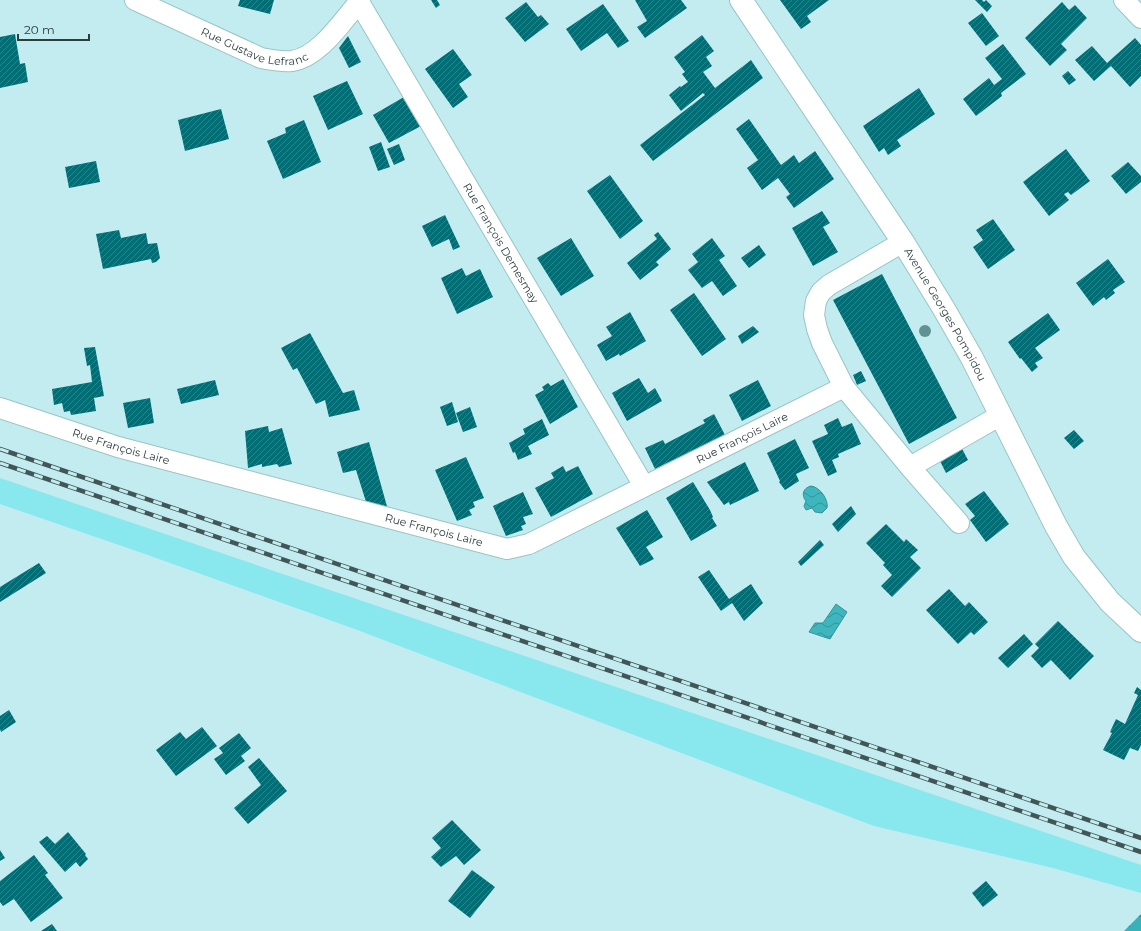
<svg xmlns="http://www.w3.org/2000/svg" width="1141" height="931" viewBox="0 0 1141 931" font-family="Montserrat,sans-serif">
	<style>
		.grass { fill: #89e8ee }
		.forest { fill: url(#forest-firs) }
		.water { fill: url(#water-waves); stroke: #399297 }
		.building { fill: url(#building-hatch) }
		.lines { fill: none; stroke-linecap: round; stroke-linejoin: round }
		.minor-casing { stroke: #9ac4c6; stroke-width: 22 }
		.secondary-casing { stroke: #9ac4c6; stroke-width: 24 }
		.minor { stroke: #fff; stroke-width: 20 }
		.secondary { stroke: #fff; stroke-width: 22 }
		.rail-casing { stroke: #425657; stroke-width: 4.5 }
		.rail { stroke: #c2ecef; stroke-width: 3; stroke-dasharray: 9; stroke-linecap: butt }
		.tree { fill: #629194 }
		.labels { text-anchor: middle; stroke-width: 4; stroke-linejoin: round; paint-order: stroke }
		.street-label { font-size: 11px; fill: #2c3d3e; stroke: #c2ecef }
	</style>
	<defs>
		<pattern id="forest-firs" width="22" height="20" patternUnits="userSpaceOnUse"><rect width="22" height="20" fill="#38b2b9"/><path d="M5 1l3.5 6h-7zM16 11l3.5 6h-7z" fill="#2f9298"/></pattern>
		<pattern id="water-waves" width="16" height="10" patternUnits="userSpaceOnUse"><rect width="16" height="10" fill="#3eb6bd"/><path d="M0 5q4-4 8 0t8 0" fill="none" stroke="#34959b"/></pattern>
		<pattern id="building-hatch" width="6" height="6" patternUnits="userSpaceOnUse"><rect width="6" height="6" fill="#006e74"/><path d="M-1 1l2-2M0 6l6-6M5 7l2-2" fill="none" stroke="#308488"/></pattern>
	</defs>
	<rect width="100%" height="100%" fill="#c2ecef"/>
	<polygon class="grass" points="0,478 1141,865 1141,893 1053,868 874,826 352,628 145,554 0,504"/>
	<polygon class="forest" points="1141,914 1141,931 1124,931"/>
	<g class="water">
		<path d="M811 486C820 487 829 500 827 508L822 513 815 512 812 508 806 510 804 506 806 501C801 495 803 488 811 486Z"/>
		<polygon points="836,604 847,612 830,639 809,632 815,623 823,623"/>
	</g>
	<g class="building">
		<polygon points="240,0 274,0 270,14 238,6"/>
		<polygon points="431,0 437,0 440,5 436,8"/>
		<polygon points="635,0 681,0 687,8 645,38 637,27 647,21"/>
		<polygon points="780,0 829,0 807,16 811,22 801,29"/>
		<polygon points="975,0 982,0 984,2 986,0 992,6 987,12"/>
		<polygon points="526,2 538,17 541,15 549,24 525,42 505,18"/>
		<polygon points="1062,2 1069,10 1075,5 1087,18 1061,44 1067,50 1050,66 1025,38"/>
		<polygon points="603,4 629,41 618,48 607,33 581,51 566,29"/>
		<polygon points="982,13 999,36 986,46 968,23"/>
		<polygon points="15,34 20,64 25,63 28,82 0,88 0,37"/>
		<polygon points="702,35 714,51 706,57 712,66 703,72 715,88 751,60 763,78 653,161 640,145 705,95 703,93 681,111 669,95 680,86 681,87 688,82 682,74 685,72 674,57"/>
		<polygon points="348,36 361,62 349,68 339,48"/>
		<polygon points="1135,38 1141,45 1141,76 1130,87 1111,66 1094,81 1075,60 1092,46 1107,63"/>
		<polygon points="1003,44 1026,74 1001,93 1002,96 976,116 963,99 989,78 994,85 1002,79 985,58"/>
		<polygon points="453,49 472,75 459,84 468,97 453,108 425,69"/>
		<polygon points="1068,71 1076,80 1069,85 1062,76"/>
		<polygon points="347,81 363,114 328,130 313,96"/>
		<polygon points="919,88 935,114 897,140 901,146 888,155 884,148 879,152 863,126"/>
		<polygon points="404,97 421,126 389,143 373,115"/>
		<polygon points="221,109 229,139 185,151 178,120"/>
		<polygon points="749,119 781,165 794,155 799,163 815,151 834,179 794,208 786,197 790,194 778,178 762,190 747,168 758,160 736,129"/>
		<polygon points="304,120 321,162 283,179 267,141 286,133 285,128"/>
		<polygon points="381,142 390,167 378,171 369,147"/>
		<polygon points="399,144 405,160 394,165 387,149"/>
		<polygon points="1066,149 1090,181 1071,195 1068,192 1064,194 1069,200 1049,216 1023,182"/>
		<polygon points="96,161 100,182 69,188 65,167"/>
		<polygon points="1128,162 1141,176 1141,182 1126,194 1111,176"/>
		<polygon points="610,175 643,221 620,239 587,191"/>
		<polygon points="822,211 830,223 823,227 838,252 813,266 792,228"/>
		<polygon points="445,215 460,247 453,250 449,239 432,247 422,226"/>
		<polygon points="993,219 1015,250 988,269 973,247 983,240 976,230"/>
		<polygon points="119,230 121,238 146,233 148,244 157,243 160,258 156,262 152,263 151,259 103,269 96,234"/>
		<polygon points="658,232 671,249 656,262 659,265 640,280 627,263 657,239 654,235"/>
		<polygon points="571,238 594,276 561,296 537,258"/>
		<polygon points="712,238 725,256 719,260 737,286 723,296 712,281 702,288 688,270 698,262 692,254"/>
		<polygon points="759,245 766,255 749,268 741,258"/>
		<polygon points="1108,259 1125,282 1113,290 1115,293 1106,300 1104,297 1093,306 1076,283"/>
		<polygon points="462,268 466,276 480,269 493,297 457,314 441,278"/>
		<polygon points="882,274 957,418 909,444 833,300"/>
		<polygon points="694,293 726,339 702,356 670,310"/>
		<polygon points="630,312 646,341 620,356 619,354 606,361 597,345 612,336 606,327"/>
		<polygon points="1048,313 1060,330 1035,348 1043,358 1035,363 1038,367 1032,372 1021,358 1020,359 1008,342"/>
		<polygon points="753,326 759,332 742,344 738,336"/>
		<polygon points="310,333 343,393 354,390 360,410 329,417 325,400 316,404 297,368 293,370 281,348"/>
		<polygon points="95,347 104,396 94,398 96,411 71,415 70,411 64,412 62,403 54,405 52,389 92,382 90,365 87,366 84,348"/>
		<polygon points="861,371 866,381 857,385 853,375"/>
		<polygon points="639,378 648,393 655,388 662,401 627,421 612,393"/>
		<polygon points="563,379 578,407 550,424 535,395 544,390 542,387 548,383 551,386"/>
		<polygon points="215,380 219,395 181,404 177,389"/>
		<polygon points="758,380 771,406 742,421 729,395"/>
		<polygon points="150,398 154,423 128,428 123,403"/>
		<polygon points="452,402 458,422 447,426 440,407"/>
		<polygon points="470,407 477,427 463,432 456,413"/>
		<polygon points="714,414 725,435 655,469 645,448 663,440 665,444 705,423 703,420"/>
		<polygon points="838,418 842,427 852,423 861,444 838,454 839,457 832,460 837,472 828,476 812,441 828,434 824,425"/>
		<polygon points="542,419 549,435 528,446 532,454 518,460 515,452 513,453 509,443 525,434 523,429"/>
		<polygon points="268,426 269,432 282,428 292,464 279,467 277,464 262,467 262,464 248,468 245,431"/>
		<polygon points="1074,430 1084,441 1074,449 1064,438"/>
		<polygon points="795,439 809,468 796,474 799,481 785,490 779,482 780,481 767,453"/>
		<polygon points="369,442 388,510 367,505 356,470 343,473 337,452"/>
		<polygon points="960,445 968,460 946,473 938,457"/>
		<polygon points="466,457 484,498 473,502 475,507 469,510 472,515 457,521 435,470"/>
		<polygon points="745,462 759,491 730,505 729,502 724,505 707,482"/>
		<polygon points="563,466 566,472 578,466 593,494 551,517 535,488 554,478 551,473"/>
		<polygon points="693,482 710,510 713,517 712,518 717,526 691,541 666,498"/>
		<polygon points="984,491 1009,524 986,542 970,520 975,516 965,504"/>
		<polygon points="523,492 533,514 523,517 526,524 521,526 523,530 506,536 493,506"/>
		<polygon points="851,506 856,514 838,532 832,524"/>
		<polygon points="647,510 663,537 646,547 654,559 640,566 616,528"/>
		<polygon points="886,524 904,542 906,539 918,550 910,557 921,568 892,597 881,586 892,575 883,565 885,563 866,543"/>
		<polygon points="820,540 824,545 801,566 798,562"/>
		<polygon points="39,563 46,573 0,602 0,587"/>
		<polygon points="709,570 729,599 751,584 763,603 744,621 732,603 721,611 698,577"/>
		<polygon points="949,589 965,606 969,602 988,622 974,635 971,632 958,644 926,610"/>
		<polygon points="1058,621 1094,656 1070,680 1051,660 1042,668 1031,656 1039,648 1035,644"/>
		<polygon points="1024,634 1033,644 1008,668 998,658"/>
		<polygon points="1137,687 1141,690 1141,745 1138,751 1130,748 1124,760 1103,750 1112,733 1110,732 1116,719 1125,724 1138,695 1134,693"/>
		<polygon points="9,710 16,722 1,732 0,729 0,716"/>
		<polygon points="202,727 217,746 176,776 156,750 180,732 186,739"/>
		<polygon points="239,733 251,748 241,756 245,761 226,775 214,759 223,753 219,748"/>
		<polygon points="259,758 287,791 248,824 234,808 261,785 248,767"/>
		<polygon points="452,820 481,850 464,865 456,856 441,867 431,857 441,848 432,838"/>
		<polygon points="68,832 86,854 85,855 88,859 80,867 76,862 65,872 39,842 47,836 55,844"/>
		<polygon points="0,850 5,858 0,861"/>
		<polygon points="34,855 48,873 45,875 63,898 31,922 14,899 3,906 0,902 0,881"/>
		<polygon points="472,870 495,887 470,918 448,901"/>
		<polygon points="986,881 998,895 983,907 972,893"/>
		<polygon points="52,924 57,931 41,931"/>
	</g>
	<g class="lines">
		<defs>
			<g id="minor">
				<path id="s1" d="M135 0 261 58C271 60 281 62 292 61 319 57 341 23 359 2"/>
				<path id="s2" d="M360 0 359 2 644 486"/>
				<polyline points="1124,0 1141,18"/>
				<polyline points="903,242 829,285 821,292 816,301 814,315 817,329 822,343 844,387 910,467 1001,415"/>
				<path id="s3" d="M0 408 118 447 507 549 529 544 844 387"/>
				<polyline points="910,467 959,523"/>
			</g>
			<g id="secondary">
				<path id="s4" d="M741 0 903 242 944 309 972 358 1056 526 1074 557 1110 602 1141 631"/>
			</g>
		</defs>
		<use href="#minor" class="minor-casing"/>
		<use href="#secondary" class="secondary-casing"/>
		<use href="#minor" class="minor"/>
		<use href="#secondary" class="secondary"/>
		<defs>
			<g id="rail">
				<polyline points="0,449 1141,838"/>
				<polyline points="0,463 1141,852"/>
			</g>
		</defs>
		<use href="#rail" class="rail-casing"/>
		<use href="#rail" class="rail"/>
	</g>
	<circle class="tree" cx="925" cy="331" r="6"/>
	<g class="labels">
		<g class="street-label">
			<text dy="4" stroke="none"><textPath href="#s1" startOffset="130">Rue Gustave Lefranc</textPath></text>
			<text dy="4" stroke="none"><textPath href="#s2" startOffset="282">Rue François Demesmay</textPath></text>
			<text dy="4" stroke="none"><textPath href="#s4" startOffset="375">Avenue Georges Pompidou</textPath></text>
			<text dy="4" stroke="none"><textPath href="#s3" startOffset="787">Rue François Laire</textPath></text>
			<text dy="4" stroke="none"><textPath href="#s3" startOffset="127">Rue François Laire</textPath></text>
			<text dy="4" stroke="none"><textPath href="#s3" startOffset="451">Rue François Laire</textPath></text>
		</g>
	</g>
	<path d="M18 34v6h71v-6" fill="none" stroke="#2c3d3e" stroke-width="2"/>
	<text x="24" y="34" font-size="12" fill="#2c3d3e" stroke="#c2ecef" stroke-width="3" paint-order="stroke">20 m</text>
</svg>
